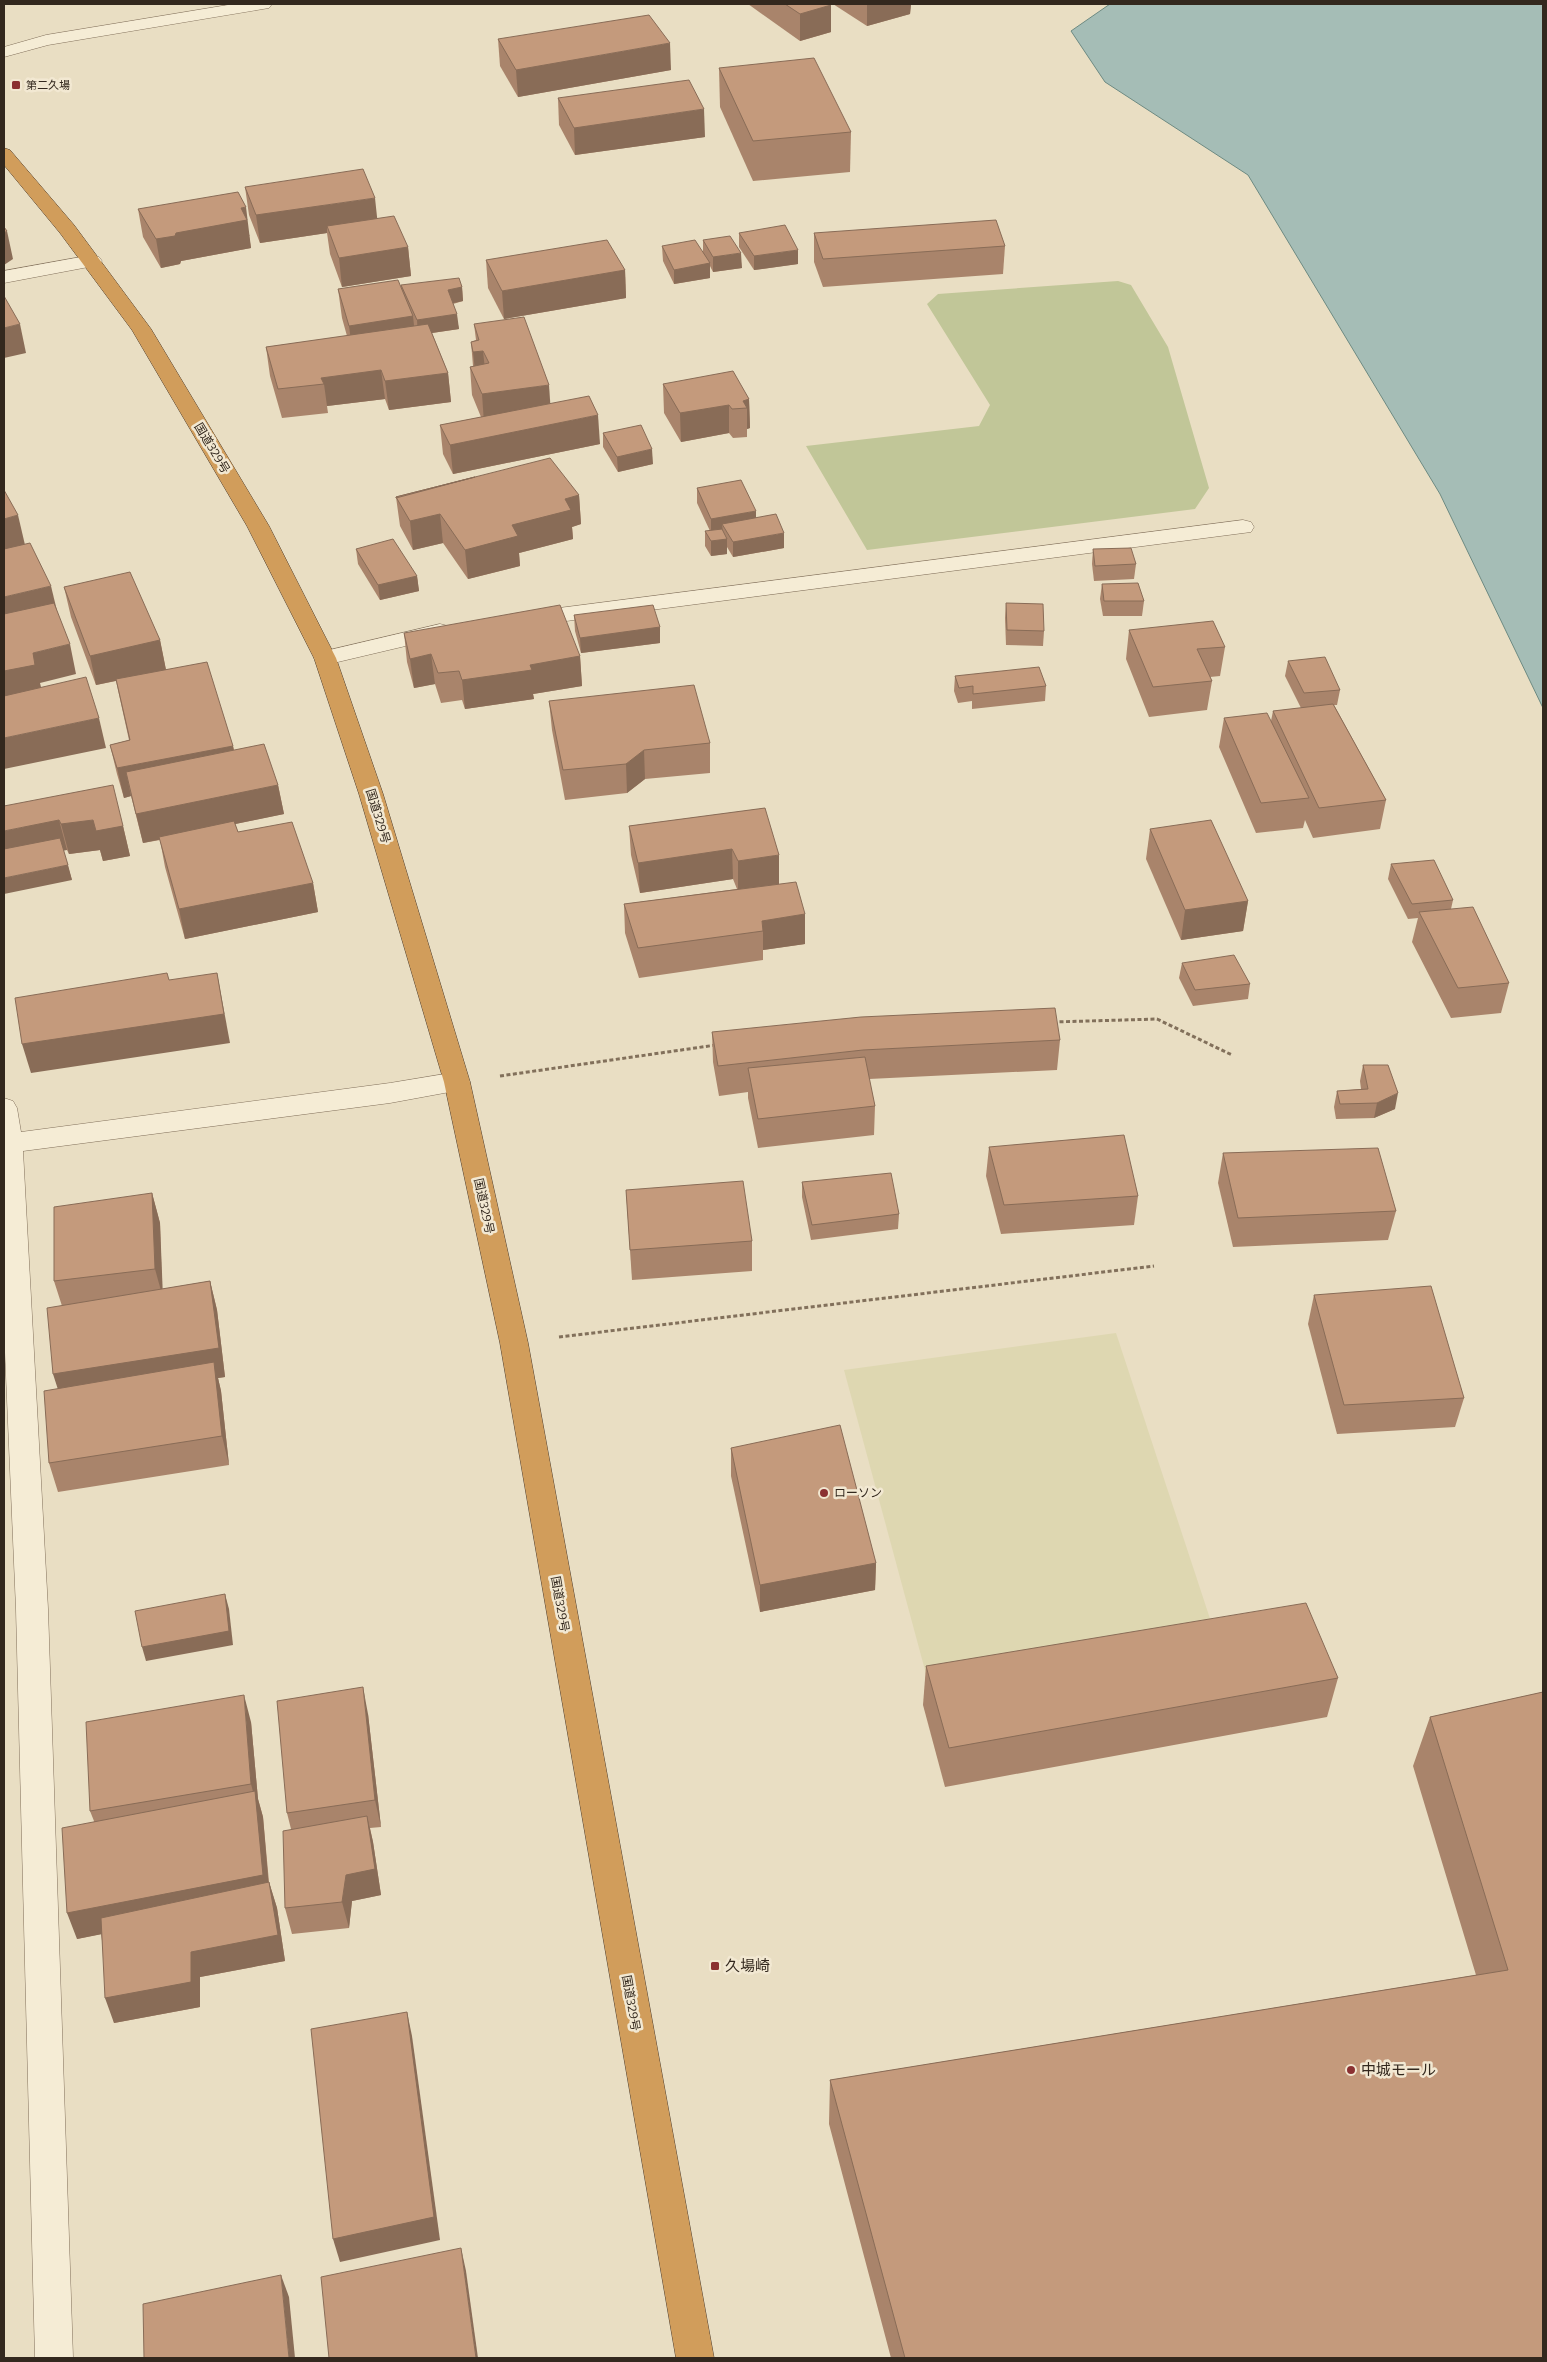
<svg xmlns="http://www.w3.org/2000/svg" width="1547" height="2362" viewBox="0 0 1547 2362" font-family="Bitter,'Noto Sans JP',serif">
	<style>
		.farmland { fill: #ded7b1 }
		.green { fill: #c1c698 }
		.water { fill: #a5bdb6; stroke: #6d8a82 }
		.lines { fill: none; stroke-linecap: round; stroke-linejoin: round }
		.minor-casing { stroke: #82705b; stroke-width: 1 }
		.highway-casing { stroke: #503f2f; stroke-width: 1 }
		.path { stroke: #82705b; stroke-width: 3; stroke-dasharray: 4 2.5; stroke-linecap: butt }
		.minor { fill: #f5ecd5; fill-rule: evenodd }
		.highway { fill: #d19d5b; fill-rule: evenodd }
		.wall { fill: #a9846b }
		.shaded-wall { fill: #896c57 }
		.building { fill: #c49a7c; stroke: #896c57 }
		.poi-dot { fill: #8b3132; stroke: #f2e8d2; stroke-width: 2 }
		.labels { text-anchor: middle; stroke-width: 5; stroke-linejoin: round; paint-order: stroke }
		.far-poi-label { font-size: 11px; fill: #33281e; stroke: #f2e8d2; text-anchor: start }
		.street-label { font-size: 12px; fill: #33281e; stroke: #f2e8d2 }
		.poi-label { font-size: 12px; fill: #33281e; stroke: #f2e8d2; text-anchor: start }
		.near-poi-label { font-size: 15px; fill: #33281e; stroke: #f2e8d2; text-anchor: start }
	</style>
	<rect width="100%" height="100%" fill="#e9dec3"/>
	<polygon class="farmland" points="1116,1333 1218,1643 929,1685 844,1370"/>
	<polygon class="green" points="1118,281 1131,285 1168,347 1209,488 1195,509 867,550 806,446 979,426 990,405 927,304 938,294"/>
	<polygon class="water" points="1110,4 1543,4 1543,708 1440,494 1248,175 1105,82 1071,31"/>
	<g class="lines">
		<defs>
			<g id="minor">
				<polygon points="234,4 272,4 269,8 263,9 48,45 4,57 4,47 46,35"/>
				<polygon points="92,255 99,257 102,261 99,265 4,283 4,271"/>
				<polygon points="1243,520 1251,522 1254,527 1251,532 528,626 520,624 517,619 520,614 528,612"/>
				<polygon points="440,624 448,626 451,631 448,636 325,665 317,663 314,658 317,653"/>
				<polygon points="457,1072 466,1075 470,1082 466,1089 390,1103 23,1151 48,1609 73,2358 35,2358 16,1609 4,1329 4,1098 13,1101 17,1108 21,1132 390,1083"/>
			</g>
			<polygon id="highway" points="4,148 10,150 74,225 151,329 269,526 336,658 383,794 470,1082 528,1343 714,2358 676,2358 500,1343 444,1082 359,794 314,658 247,526 132,330 60,233 4,165"/>
		</defs>
		<use href="#minor" class="minor-casing"/>
		<use href="#highway" class="highway-casing"/>
		<g class="path">
			<polyline points="1053,1022 1157,1019 1232,1055"/>
			<polyline points="500,1076 716,1045"/>
			<polyline points="559,1337 1154,1266"/>
		</g>
		<use href="#minor" class="minor"/>
		<use href="#highway" class="highway"/>
	</g>
	<g class="wall">
		<polygon points="748,4 830,4 831,5 831,32 800,41"/>
		<polygon points="833,4 911,4 910,14 867,26"/>
		<polygon points="498,39 671,70 518,97 500,66"/>
		<polygon points="719,68 851,132 850,172 753,181 720,107"/>
		<polygon points="558,98 705,137 575,155 559,125"/>
		<polygon points="245,187 377,218 408,247 411,276 342,287 330,254 327,233 260,243 249,215"/>
		<polygon points="138,209 250,235 249,236 251,248 181,261 180,264 161,268 143,237"/>
		<polygon points="739,233 798,264 754,270 739,247"/>
		<polygon points="814,233 1005,246 1003,274 823,287 814,262"/>
		<polygon points="703,240 742,268 713,272 710,266 710,278 674,284 663,261 662,246 703,253"/>
		<polygon points="486,260 625,270 626,298 504,319 488,288"/>
		<polygon points="401,285 462,287 463,301 453,304 459,329 432,333 448,373 451,402 389,410 385,399 327,406 328,413 282,418 270,376 266,347 347,336 342,318 338,289 401,288"/>
		<polygon points="474,324 550,404 600,444 453,474 443,454 440,425 481,417 472,395 470,367 473,366 471,342 476,340"/>
		<polygon points="663,384 749,399 750,428 747,429 747,437 733,438 729,433 681,442 664,413"/>
		<polygon points="603,433 653,464 618,472 603,447"/>
		<polygon points="697,488 756,518 784,548 733,557 727,547 727,554 711,556 705,546 705,531 710,531 697,503"/>
		<polygon points="579,495 581,524 572,527 573,539 519,553 520,566 468,579 443,543 413,550 400,526 396,497"/>
		<polygon points="356,549 417,576 419,591 380,600 358,564"/>
		<polygon points="1093,549 1136,564 1134,579 1094,581 1092,564"/>
		<polygon points="1102,584 1144,601 1142,616 1103,616 1100,599"/>
		<polygon points="64,587 160,640 166,670 233,746 234,750 278,785 284,814 235,824 238,832 313,883 318,912 185,939 165,867 160,840 143,843 131,796 124,798 117,774 110,745 129,740 116,681 96,685 71,617"/>
		<polygon points="1006,603 1044,631 1043,646 1006,645 1005,618"/>
		<polygon points="574,615 660,627 660,643 581,653 575,631"/>
		<polygon points="1129,630 1225,647 1220,676 1210,677 1212,681 1207,710 1149,717 1126,659"/>
		<polygon points="404,633 580,656 582,686 533,694 534,699 465,709 462,700 441,703 435,684 414,688 407,662"/>
		<polygon points="1288,661 1340,690 1337,705 1334,705 1386,800 1380,829 1313,838 1305,820 1303,828 1256,833 1219,747 1224,718 1271,721 1273,711 1301,708 1285,676"/>
		<polygon points="955,676 1046,686 1045,701 972,709 972,701 958,703 954,691"/>
		<polygon points="549,701 710,743 710,773 645,779 627,793 565,800 552,730"/>
		<polygon points="4,806 123,826 130,856 103,861 100,850 69,854 67,850 63,850 72,880"/>
		<polygon points="765,808 779,884 805,914 805,944 763,950 763,960 639,978 625,933 624,904 737,889 733,879 640,893 631,855 629,826"/>
		<polygon points="1150,829 1248,901 1243,931 1181,940 1146,859"/>
		<polygon points="1391,864 1453,900 1451,909 1509,983 1501,1013 1451,1018 1412,942 1418,918 1408,919 1388,879"/>
		<polygon points="1182,963 1250,984 1248,999 1193,1006 1179,978"/>
		<polygon points="712,1032 1060,1040 1057,1070 869,1079 875,1106 874,1135 758,1148 748,1098 748,1092 719,1096 713,1062"/>
		<polygon points="1363,1065 1395,1109 1374,1118 1336,1119 1334,1107 1337,1091 1361,1089 1360,1081"/>
		<polygon points="989,1147 1138,1196 1134,1225 1001,1234 986,1176"/>
		<polygon points="1223,1153 1396,1211 1388,1240 1233,1247 1218,1183"/>
		<polygon points="802,1182 899,1214 898,1229 811,1240 802,1197"/>
		<polygon points="626,1190 752,1241 752,1271 632,1280"/>
		<polygon points="152,1193 160,1223 162,1289 210,1281 217,1310 225,1377 218,1378 221,1391 229,1465 58,1492 49,1463 58,1389 62,1306 54,1281"/>
		<polygon points="1314,1295 1464,1398 1455,1427 1337,1434 1308,1324"/>
		<polygon points="731,1448 876,1563 875,1590 760,1612 731,1476"/>
		<polygon points="926,1666 1338,1678 1327,1717 945,1787 923,1705"/>
		<polygon points="1543,1692 1543,2358 891,2358 829,2124 830,2080 1476,1975 1413,1766 1430,1717"/>
		<polygon points="368,1714 381,1827 370,1828 373,1842 381,1895 352,1901 349,1928 292,1934 285,1908 291,1829 287,1813"/>
		<polygon points="251,1722 258,1799 263,1817 269,1882 277,1908 285,1961 200,1977 200,2007 114,2023 101,1934 77,1939 94,1821 90,1811"/>
	</g>
	<g class="shaded-wall">
		<polygon points="867,4 911,4 910,14 867,26"/>
		<polygon points="831,5 831,32 800,41 800,14"/>
		<polygon points="670,43 671,70 518,97 516,70"/>
		<polygon points="704,109 705,137 575,155 574,128"/>
		<polygon points="375,198 378,226 327,226 327,233 260,243 256,215"/>
		<polygon points="246,207 251,248 181,261 180,264 161,268 156,239 241,208"/>
		<polygon points="7,231 13,259 4,265 4,233"/>
		<polygon points="408,247 411,276 342,287 339,258"/>
		<polygon points="798,250 798,264 754,270 754,256"/>
		<polygon points="741,253 742,268 713,272 713,257"/>
		<polygon points="710,263 710,278 674,284 674,270"/>
		<polygon points="625,270 626,298 504,319 502,291"/>
		<polygon points="462,287 463,301 449,304 448,290"/>
		<polygon points="457,314 459,329 418,335 417,320"/>
		<polygon points="413,316 416,345 353,355 349,326"/>
		<polygon points="20,324 26,353 4,358 4,328"/>
		<polygon points="483,351 486,379 476,381 473,352"/>
		<polygon points="381,370 385,399 327,406 324,384 321,378"/>
		<polygon points="448,373 451,402 389,410 385,381"/>
		<polygon points="549,385 551,414 484,423 482,394"/>
		<polygon points="749,399 750,428 747,429 747,408 743,401"/>
		<polygon points="729,405 729,433 681,442 680,413"/>
		<polygon points="598,415 600,444 453,474 450,445"/>
		<polygon points="652,449 653,464 618,472 617,457"/>
		<polygon points="579,495 581,524 572,527 573,539 519,553 520,566 468,579 465,550 512,525 565,499"/>
		<polygon points="756,511 756,526 722,524 723,532 711,534 711,519"/>
		<polygon points="440,514 443,543 413,550 410,521"/>
		<polygon points="18,515 25,545 4,550 4,519"/>
		<polygon points="784,533 784,548 733,557 733,542"/>
		<polygon points="727,539 727,554 711,556 711,541"/>
		<polygon points="417,576 419,591 380,600 378,585"/>
		<polygon points="51,586 58,615 4,629 4,597"/>
		<polygon points="660,627 660,643 581,653 580,638"/>
		<polygon points="160,640 166,670 96,685 90,656"/>
		<polygon points="70,644 76,674 40,683 43,695 4,702 4,671 33,653"/>
		<polygon points="431,654 435,684 414,688 410,659"/>
		<polygon points="580,656 582,686 533,694 534,699 465,709 462,680 530,665"/>
		<polygon points="99,718 106,748 4,769 4,738"/>
		<polygon points="233,746 238,775 126,772 131,796 124,798 117,768"/>
		<polygon points="644,750 645,779 627,793 626,764"/>
		<polygon points="278,785 284,814 143,843 136,814"/>
		<polygon points="59,820 67,850 4,862 4,831"/>
		<polygon points="93,820 123,826 130,856 103,861 100,850 69,854 61,824"/>
		<polygon points="732,849 733,879 640,893 638,863"/>
		<polygon points="779,855 779,885 738,891 738,861"/>
		<polygon points="68,865 72,880 4,894 4,878"/>
		<polygon points="313,883 318,912 185,939 179,909"/>
		<polygon points="1248,901 1243,931 1181,940 1185,910"/>
		<polygon points="805,914 805,944 763,950 763,931 762,921"/>
		<polygon points="217,973 230,1043 31,1073 22,1044"/>
		<polygon points="1398,1093 1395,1109 1374,1118 1377,1103"/>
		<polygon points="152,1193 160,1223 163,1298 155,1269"/>
		<polygon points="210,1281 217,1310 225,1377 218,1378 221,1391 229,1465 222,1436 62,1402 53,1374"/>
		<polygon points="876,1563 875,1590 760,1612 760,1585"/>
		<polygon points="225,1594 229,1609 233,1645 146,1661 142,1647"/>
		<polygon points="363,1687 368,1714 381,1827 375,1800"/>
		<polygon points="244,1695 251,1722 258,1799 263,1817 270,1901 77,1939 67,1913 256,1803 251,1784"/>
		<polygon points="367,1816 373,1842 381,1895 352,1901 349,1928 342,1902 346,1875"/>
		<polygon points="269,1882 277,1908 285,1961 200,1977 200,2007 114,2023 105,1998 191,1952"/>
		<polygon points="407,2012 412,2036 440,2240 340,2262 333,2239"/>
		<polygon points="461,2248 466,2271 478,2358 476,2358"/>
		<polygon points="281,2275 289,2297 295,2358 289,2358"/>
	</g>
	<g class="building">
		<polygon points="785,4 830,4 831,5 800,14"/>
		<polygon points="649,15 670,43 516,70 498,39"/>
		<polygon points="814,58 851,132 753,141 719,68"/>
		<polygon points="689,80 704,109 574,128 558,98"/>
		<polygon points="363,169 375,198 256,215 245,187"/>
		<polygon points="238,192 246,207 241,208 247,220 176,233 175,236 156,239 138,209"/>
		<polygon points="394,216 408,247 339,258 327,226"/>
		<polygon points="996,220 1005,246 823,259 814,233"/>
		<polygon points="785,225 798,250 754,256 739,233"/>
		<polygon points="4,227 7,231 4,233"/>
		<polygon points="730,236 741,253 713,257 703,240"/>
		<polygon points="607,240 625,270 502,291 486,260"/>
		<polygon points="695,240 710,263 674,270 662,246"/>
		<polygon points="459,278 462,287 448,290 457,314 417,320 401,285"/>
		<polygon points="398,280 413,316 349,326 338,289"/>
		<polygon points="4,296 20,324 4,328"/>
		<polygon points="524,317 549,385 482,394 470,367 489,363 483,351 473,352 471,342 479,340 474,324"/>
		<polygon points="428,324 448,373 385,381 381,370 321,378 324,384 278,389 266,347"/>
		<polygon points="733,371 749,399 743,401 747,408 732,409 729,405 680,413 663,384"/>
		<polygon points="589,396 598,415 450,445 440,425"/>
		<polygon points="641,425 652,449 617,457 603,433"/>
		<polygon points="550,458 579,495 565,499 571,510 512,525 518,536 465,550 440,514 410,521 396,497"/>
		<polygon points="475,477 396,498 396,497"/>
		<polygon points="741,480 756,511 711,519 697,488"/>
		<polygon points="4,490 18,515 4,519"/>
		<polygon points="776,514 784,533 733,542 722,524"/>
		<polygon points="722,529 727,539 711,541 705,531"/>
		<polygon points="393,539 417,576 378,585 356,549"/>
		<polygon points="30,543 51,586 4,597 4,549"/>
		<polygon points="1131,548 1136,564 1095,566 1093,549"/>
		<polygon points="130,572 160,640 90,656 64,587"/>
		<polygon points="1138,583 1144,601 1104,601 1102,584"/>
		<polygon points="54,603 70,644 33,653 35,665 4,671 4,614"/>
		<polygon points="1006,603 1043,604 1044,631 1007,630"/>
		<polygon points="560,605 580,656 530,665 532,670 462,680 459,671 438,673 431,654 410,659 404,633"/>
		<polygon points="653,605 660,627 580,638 574,615"/>
		<polygon points="1213,621 1225,647 1197,649 1212,681 1153,687 1129,630"/>
		<polygon points="1325,657 1340,690 1304,693 1288,661"/>
		<polygon points="207,662 233,746 117,768 110,745 130,740 116,679"/>
		<polygon points="1039,667 1046,686 973,694 973,686 959,688 955,676"/>
		<polygon points="86,677 99,718 4,738 4,696"/>
		<polygon points="694,685 710,743 644,750 626,764 563,770 549,701"/>
		<polygon points="1333,704 1386,800 1319,808 1273,711"/>
		<polygon points="1267,713 1309,798 1261,803 1224,718"/>
		<polygon points="264,744 278,785 136,814 126,772"/>
		<polygon points="113,785 123,826 96,831 93,820 61,824 59,820 4,831 4,806"/>
		<polygon points="765,808 779,855 738,861 732,849 638,863 629,826"/>
		<polygon points="1211,820 1248,901 1185,910 1150,829"/>
		<polygon points="234,821 238,832 292,822 313,883 179,909 159,837"/>
		<polygon points="60,838 68,865 4,878 4,849"/>
		<polygon points="1434,860 1453,900 1412,904 1391,864"/>
		<polygon points="796,882 805,914 762,921 763,931 638,948 624,904"/>
		<polygon points="1473,907 1509,983 1458,988 1419,912"/>
		<polygon points="1234,955 1250,984 1195,990 1182,963"/>
		<polygon points="167,973 169,980 217,973 224,1014 22,1044 15,998"/>
		<polygon points="1055,1008 1060,1040 863,1050 718,1066 712,1032 861,1017"/>
		<polygon points="865,1057 875,1106 758,1119 748,1068"/>
		<polygon points="1363,1065 1388,1065 1398,1093 1377,1103 1340,1104 1337,1091 1368,1089"/>
		<polygon points="1124,1135 1138,1196 1004,1205 989,1147"/>
		<polygon points="1378,1148 1396,1211 1238,1218 1223,1153"/>
		<polygon points="891,1173 899,1214 812,1225 802,1182"/>
		<polygon points="743,1181 752,1241 630,1250 626,1190"/>
		<polygon points="152,1193 155,1269 54,1281 54,1207"/>
		<polygon points="210,1281 219,1348 53,1374 47,1308"/>
		<polygon points="1431,1286 1464,1398 1344,1405 1314,1295"/>
		<polygon points="214,1362 222,1436 49,1463 44,1391"/>
		<polygon points="840,1425 876,1563 760,1585 731,1448"/>
		<polygon points="225,1594 229,1631 142,1647 135,1611"/>
		<polygon points="1306,1603 1338,1678 949,1748 926,1666"/>
		<polygon points="363,1687 375,1800 287,1813 277,1701"/>
		<polygon points="1543,1692 1543,2358 905,2358 830,2080 1508,1970 1430,1717"/>
		<polygon points="244,1695 251,1784 90,1811 86,1722"/>
		<polygon points="255,1791 263,1875 67,1913 62,1828"/>
		<polygon points="367,1816 375,1869 346,1875 342,1902 285,1908 283,1831"/>
		<polygon points="269,1882 278,1935 191,1952 191,1982 105,1998 101,1918"/>
		<polygon points="407,2012 434,2217 333,2239 311,2029"/>
		<polygon points="461,2248 476,2358 329,2358 321,2277"/>
		<polygon points="281,2275 289,2358 144,2358 143,2304"/>
	</g>
	<g class="poi-dot">
		<rect x="11" y="80" width="10" height="10" rx="2.5"/>
		<circle cx="824" cy="1493" r="5"/>
		<rect x="710" y="1961" width="10" height="10" rx="2.5"/>
		<circle cx="1351" cy="2070" r="5"/>
	</g>
	<g class="labels">
		<g class="far-poi-label">
			<text x="26" y="89">第二久場</text>
		</g>
		<g class="street-label">
			<text transform="translate(212 448) rotate(59)" y="4">国道329号</text>
			<text transform="translate(378 816) rotate(73)" y="4">国道329号</text>
			<text transform="translate(484 1206) rotate(78)" y="4">国道329号</text>
			<text transform="translate(560 1604) rotate(80)" y="4">国道329号</text>
			<text transform="translate(631 2003) rotate(80)" y="4">国道329号</text>
		</g>
		<g class="poi-label">
			<text x="834" y="1497">ローソン</text>
		</g>
		<g class="near-poi-label">
			<text x="725" y="1971">久場崎</text>
			<text x="1361" y="2075">中城モール</text>
		</g>
	</g>
	<rect width="1547" height="2362" fill="none" stroke="#33281e" stroke-width="10"/>
</svg>
